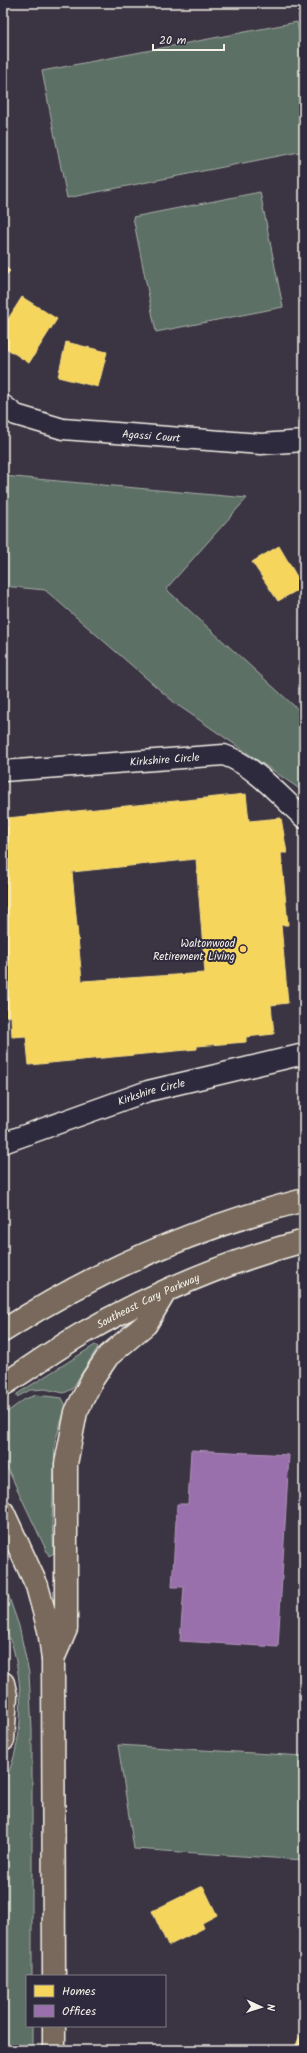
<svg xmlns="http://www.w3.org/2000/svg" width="307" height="2053" viewBox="0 0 307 2053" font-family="Kalam,sans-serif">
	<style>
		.green { fill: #5d6f66; stroke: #a8b0a7 }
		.homes { fill: #f6d55c; stroke: #f5dd86; fill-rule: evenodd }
		.offices { fill: #9970ab; stroke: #b497bd }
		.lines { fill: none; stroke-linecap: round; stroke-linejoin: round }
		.street-casing { stroke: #f4f1e8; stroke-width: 23 }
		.primary-casing { stroke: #f4f1e8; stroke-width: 25 }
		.highway-casing { stroke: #f4f1e8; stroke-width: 25 }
		.path { stroke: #f4f1e8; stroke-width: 2.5; stroke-dasharray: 3 3; stroke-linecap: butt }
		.street { stroke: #2f2a3d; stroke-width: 20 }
		.primary { stroke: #78695c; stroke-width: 22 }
		.highway { stroke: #78695c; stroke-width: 22 }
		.poi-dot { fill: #ffd166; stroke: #2f2a3d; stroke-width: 1.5 }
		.labels { text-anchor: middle; stroke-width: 4; stroke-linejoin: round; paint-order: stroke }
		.street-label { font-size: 11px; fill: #f4f1e8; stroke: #2f2a3d }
		.poi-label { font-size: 11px; fill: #f4f1e8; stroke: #2f2a3d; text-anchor: end }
	</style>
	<rect width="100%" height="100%" fill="#3b3443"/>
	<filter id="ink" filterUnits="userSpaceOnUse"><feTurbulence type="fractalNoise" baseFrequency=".025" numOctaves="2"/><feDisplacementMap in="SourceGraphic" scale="8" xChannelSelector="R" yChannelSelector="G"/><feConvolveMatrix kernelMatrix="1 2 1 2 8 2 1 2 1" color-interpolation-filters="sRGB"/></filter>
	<g filter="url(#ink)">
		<g class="green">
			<polygon points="297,22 304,62 304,151 67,198 42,71"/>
			<polygon points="260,192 283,307 156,332 133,217"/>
			<polygon points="3,476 247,498 166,589 304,715 304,792 176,704 45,590 3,586"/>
			<polygon points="95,1345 98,1347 72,1389 64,1393 45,1389 30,1390 17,1397 17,1394"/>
			<polygon points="36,1395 62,1398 66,1406 55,1442 52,1523 54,1553 49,1556 3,1459 3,1415 25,1399"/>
			<path d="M3 1580 19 1626 29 1673 32 1730V1976H27V2026H32V2050H3V1784C24 1745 24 1694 14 1652 12 1641 4 1630 3 1620 2 1607 3 1593 3 1580Z"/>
			<polygon points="118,1745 304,1756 304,1860 134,1849"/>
		</g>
		<g class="homes">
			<polygon points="3,265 10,271 3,278"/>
			<polygon points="22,297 57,319 29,363 3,346 3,327"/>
			<polygon points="66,342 107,352 98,387 58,377"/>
			<polygon points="279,546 303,587 278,601 252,562"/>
			<path d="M246 794 249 821 281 818 287 853H281L288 925H281L288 1003 271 1005 274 1034 246 1037V1042L197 1046V1049L29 1065 26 1036 12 1037 11 1016H3V878H5L3 870V827L8 826 7 818ZM196 859 205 973 82 981 72 872Z"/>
			<polygon points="203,1886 217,1915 202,1923 204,1928 168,1946 152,1911"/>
			<polygon points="304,2026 304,2050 294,2050"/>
		</g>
		<polygon class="offices" points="191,1450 289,1455 278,1647 180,1641 184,1587 172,1587 177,1504 188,1504"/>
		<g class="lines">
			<defs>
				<g id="street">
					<path id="s1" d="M3 405 16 415 63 429 261 444 304 441"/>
					<path id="s2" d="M3 771 224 755C255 766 280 796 304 818"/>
					<path id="s3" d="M3 1143 148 1091 304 1054"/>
				</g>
				<g id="primary">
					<path d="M3 1331C96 1271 197 1227 304 1200"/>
					<path id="s4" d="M3 1385C28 1369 53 1351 80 1335 149 1295 226 1262 304 1241"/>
				</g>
				<g id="highway">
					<polyline points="3,1512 37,1586 49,1630 53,1659 54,1976"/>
					<polyline points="53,1659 66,1629 66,1464 76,1412 92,1380 108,1356 146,1324 165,1292"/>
					<polyline points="3,1683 6,1696 3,1740"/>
					<polyline points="54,2050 54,2026"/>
				</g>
			</defs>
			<use href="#street" class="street-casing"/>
			<use href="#primary" class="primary-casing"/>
			<use href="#highway" class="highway-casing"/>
			<polyline class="path" points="297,3 304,37"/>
			<use href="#street" class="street"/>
			<use href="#primary" class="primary"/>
			<use href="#highway" class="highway"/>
		</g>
	</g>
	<circle class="poi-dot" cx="243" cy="949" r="4"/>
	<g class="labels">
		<g class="street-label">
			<text dy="4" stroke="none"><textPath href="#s1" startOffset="154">Agassi Court</textPath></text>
			<text dy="4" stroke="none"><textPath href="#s2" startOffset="162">Kirkshire Circle</textPath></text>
			<text dy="4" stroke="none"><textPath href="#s3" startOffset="157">Kirkshire Circle</textPath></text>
			<text dy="4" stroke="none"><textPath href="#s4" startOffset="168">Southeast Cary Parkway</textPath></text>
		</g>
		<g class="poi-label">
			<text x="235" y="947">Waltonwood<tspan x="235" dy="13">Retirement Living</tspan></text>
		</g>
	</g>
	<rect width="307" height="2053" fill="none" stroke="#2f2a3d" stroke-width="16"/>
	<rect x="8" y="8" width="291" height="2037" fill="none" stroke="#f4f1e8" stroke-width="1.5" filter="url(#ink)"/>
	<rect x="26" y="1975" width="140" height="52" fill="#2f2a3d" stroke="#7e7a81"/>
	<rect x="34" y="1985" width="20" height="12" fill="#f6d55c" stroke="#7e7a81"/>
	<text x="62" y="1995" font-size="12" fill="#f4f1e8">Homes</text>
	<rect x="34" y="2005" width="20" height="12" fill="#9970ab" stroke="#7e7a81"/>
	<text x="62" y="2015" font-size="12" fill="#f4f1e8">Offices</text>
	<g transform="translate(261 2007) rotate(93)" stroke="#2f2a3d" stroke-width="3" paint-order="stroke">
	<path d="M0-3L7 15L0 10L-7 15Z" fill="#f4f1e8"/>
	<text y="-6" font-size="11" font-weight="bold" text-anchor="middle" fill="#f4f1e8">N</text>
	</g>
	<path d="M153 44v6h71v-6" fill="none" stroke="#f4f1e8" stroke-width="2"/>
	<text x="159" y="44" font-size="12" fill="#f4f1e8" stroke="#2f2a3d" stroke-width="3" paint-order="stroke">20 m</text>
</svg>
